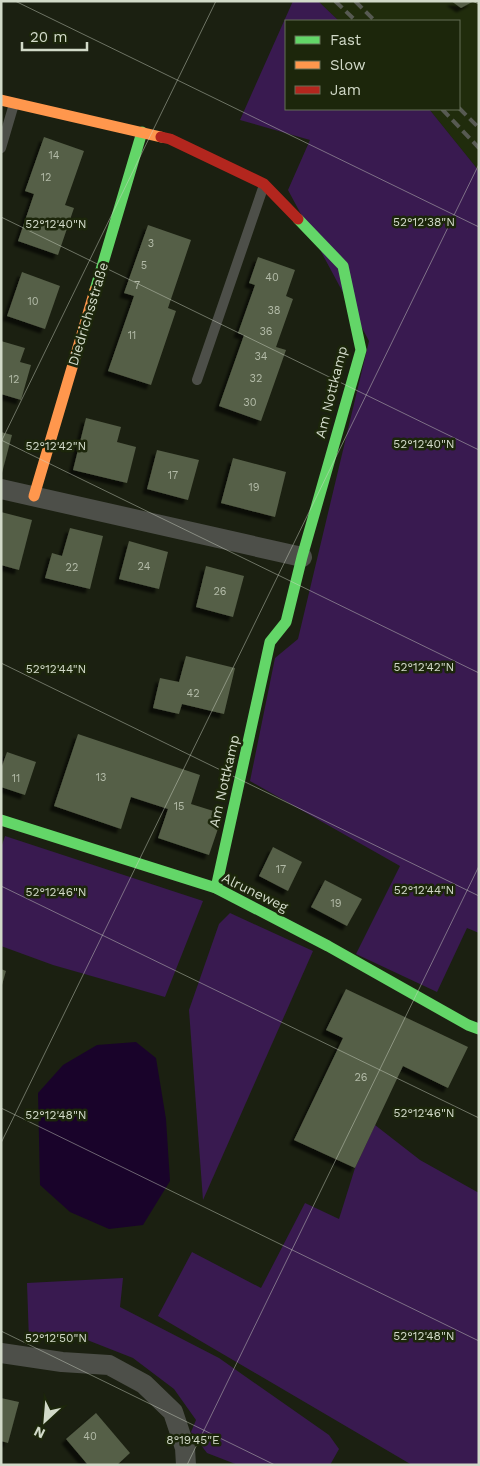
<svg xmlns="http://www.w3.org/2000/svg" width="480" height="1466" viewBox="0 0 480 1466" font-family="'Work Sans',sans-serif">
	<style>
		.built { fill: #202c0c }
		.green { fill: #391a50 }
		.water { fill: #19032a }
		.building { fill: #555e47; filter: url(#shadow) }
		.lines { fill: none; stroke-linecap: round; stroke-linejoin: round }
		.lane { stroke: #4d4f49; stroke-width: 10 }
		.street { stroke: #4d4f49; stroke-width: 20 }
		.fast { stroke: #63d668; stroke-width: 11 }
		.slow { stroke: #ff974d; stroke-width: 11 }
		.jam { stroke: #b3261e; stroke-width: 11 }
		.rail { stroke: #575a52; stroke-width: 4; stroke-dasharray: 10 5; stroke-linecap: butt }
		.ticks { fill: none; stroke: #d2dac9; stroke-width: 1; stroke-opacity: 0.45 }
		.labels { text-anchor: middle; stroke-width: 5; stroke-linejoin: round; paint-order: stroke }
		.number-label { font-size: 11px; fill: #b3bba8 }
		.street-label { font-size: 14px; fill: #d2dac9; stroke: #1c260b }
		.ticks-label { font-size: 12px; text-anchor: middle; fill: #d2dac9; stroke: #1c260b; stroke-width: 5; stroke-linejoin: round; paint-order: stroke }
	</style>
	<defs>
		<filter id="shadow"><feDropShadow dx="-4.5" dy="4.5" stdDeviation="1" flood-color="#0009"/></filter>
	</defs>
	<rect width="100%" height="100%" fill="#1b2011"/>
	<polygon class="built" points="318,1 479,1 479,171 429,109 459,109 459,21 339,21"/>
	<g class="green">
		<polygon points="293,1 318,1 339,21 286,21 286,109 429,109 479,171 479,933 467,928 437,992 356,954 400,866 250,781 275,658 298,639 369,341 288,190 310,140 240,120"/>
		<polygon points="5,836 203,901 165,997 53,965 1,946 1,848"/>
		<polygon points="230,913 313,951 203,1200 189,1010 219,924"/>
		<polygon points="375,1125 420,1160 479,1193 479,1465 412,1465 158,1316 192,1252 261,1288 305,1203 339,1219 355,1168"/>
		<polygon points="123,1278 120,1307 219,1358 329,1435 339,1449 330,1465 238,1465 207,1453 191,1432 196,1420 174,1389 133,1358 77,1336 29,1341 27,1283"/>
	</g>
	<polygon class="water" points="136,1042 156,1058 166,1119 170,1181 143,1225 109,1229 70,1212 40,1185 38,1093 63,1065 97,1045"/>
	<g class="building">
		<polygon points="451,1 474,1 461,8"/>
		<polygon points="44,137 84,151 65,205 74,208 58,255 18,241 34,194 25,191"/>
		<polygon points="148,225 191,240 168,308 176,311 151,385 108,371 134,296 124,293"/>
		<polygon points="258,257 295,270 286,296 293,299 276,347 286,350 261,421 219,406 244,335 238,333 255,285 249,283"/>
		<polygon points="22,272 60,286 45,329 7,316"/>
		<polygon points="1,341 25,348 20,362 31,365 21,400 1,394"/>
		<polygon points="86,418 121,427 117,442 136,447 127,483 73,470"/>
		<polygon points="1,432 12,435 2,473 1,472"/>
		<polygon points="157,450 199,460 188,500 147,489"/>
		<polygon points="233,458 286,472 275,517 221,503"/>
		<polygon points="1,512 32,520 19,570 1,565"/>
		<polygon points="70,528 103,536 90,589 45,578 52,553 62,556"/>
		<polygon points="129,541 168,552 159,589 119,579"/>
		<polygon points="206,566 244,576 233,617 196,607"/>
		<polygon points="186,656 235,668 224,714 182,704 179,714 153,708 160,678 179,682"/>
		<polygon points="78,734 200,775 191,804 223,814 209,855 158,838 168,809 131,797 121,829 54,806"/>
		<polygon points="7,752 36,762 25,795 1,787 1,769"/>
		<polygon points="273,847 302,862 288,891 259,876"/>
		<polygon points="325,880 362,899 347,926 311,907"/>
		<polygon points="1,969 6,971 2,985 1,985"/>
		<polygon points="346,989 468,1047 448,1088 403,1066 355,1168 294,1140 343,1038 326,1030"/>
		<polygon points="1,1398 19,1402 8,1443 1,1441"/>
		<polygon points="96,1413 130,1453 117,1465 88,1465 66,1439"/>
	</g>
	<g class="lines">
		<g class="lane">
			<polyline points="1,148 14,104"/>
			<polyline points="197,380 263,188"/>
		</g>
		<g class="street">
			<polyline points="1,489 302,557"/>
			<polyline points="1,1353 62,1362 109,1365 144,1384 173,1412 185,1448 186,1465"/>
		</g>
		<g class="fast">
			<polyline points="95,290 142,132"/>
			<polyline points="1,820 216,888 328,946 468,1025 479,1029"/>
			<polyline points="216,888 270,642 286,622 302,557 361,350 343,266 298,219"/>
		</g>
		<g class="slow">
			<polyline points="1,100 161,137"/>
			<polyline points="34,496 95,290"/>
		</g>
		<polyline class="jam" points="161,137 170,139 264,184 298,219"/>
		<g class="rail">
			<polyline points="335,1 356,21"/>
			<polyline points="355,1 375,21"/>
			<polyline points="459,108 479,128"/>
			<polyline points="442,109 479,148"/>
		</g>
	</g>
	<path class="ticks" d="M15 1 479 227M472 1 479 4M1 217 479 450M1 440 479 673M1 442 216 1M1 663 479 896M1 886 479 1118M1 1108 479 1341M1 1143 479 164M1 1331 275 1465M187 1465 479 866"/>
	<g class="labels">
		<g class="number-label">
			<text x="54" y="159">14</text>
			<text x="46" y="181">12</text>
			<text x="151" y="247">3</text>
			<text x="144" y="269">5</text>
			<text x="272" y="281">40</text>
			<text x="137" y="289">7</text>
			<text x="33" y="305">10</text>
			<text x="274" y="314">38</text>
			<text x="266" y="335">36</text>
			<text x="132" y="339">11</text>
			<text x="261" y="360">34</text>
			<text x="256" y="382">32</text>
			<text x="14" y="383">12</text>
			<text x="250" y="406">30</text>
			<text x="173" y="479">17</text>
			<text x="254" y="491">19</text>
			<text x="144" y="570">24</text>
			<text x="72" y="571">22</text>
			<text x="220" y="595">26</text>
			<text x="193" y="697">42</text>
			<text x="101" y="781">13</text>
			<text x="16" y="782">11</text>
			<text x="179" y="810">15</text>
			<text x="281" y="873">17</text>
			<text x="336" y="907">19</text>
			<text x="361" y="1081">26</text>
			<text x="90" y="1440">40</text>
		</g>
		<g class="street-label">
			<text transform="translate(88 314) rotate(-73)" y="5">Diedrichsstraße</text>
			<text transform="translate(331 392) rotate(-76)" y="5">Am Nottkamp</text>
			<text transform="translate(224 781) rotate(-77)" y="5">Am Nottkamp</text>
			<text transform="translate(255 892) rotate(26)" y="5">Alruneweg</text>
		</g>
	</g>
	<g class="ticks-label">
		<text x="424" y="226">52°12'38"N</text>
		<text x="56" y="228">52°12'40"N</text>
		<text x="424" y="448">52°12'40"N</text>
		<text x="56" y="450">52°12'42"N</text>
		<text x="424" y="671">52°12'42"N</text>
		<text x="56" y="673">52°12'44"N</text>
		<text x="424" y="894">52°12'44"N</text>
		<text x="56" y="896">52°12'46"N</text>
		<text x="424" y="1117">52°12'46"N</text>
		<text x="56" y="1119">52°12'48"N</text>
		<text x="424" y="1340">52°12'48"N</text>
		<text x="56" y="1342">52°12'50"N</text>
		<text x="193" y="1444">8°19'45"E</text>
	</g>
	<rect width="480" height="1466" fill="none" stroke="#d2dac9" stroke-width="5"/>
	<rect x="285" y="20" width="175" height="90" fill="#1c260b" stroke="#656e57"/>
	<rect x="295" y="36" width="25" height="8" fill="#63d668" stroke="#656e57"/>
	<text x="330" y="45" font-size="15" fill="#d2dac9">Fast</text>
	<rect x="295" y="61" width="25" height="8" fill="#ff974d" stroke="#656e57"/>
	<text x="330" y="70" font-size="15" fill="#d2dac9">Slow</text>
	<rect x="295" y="86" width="25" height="8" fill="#b3261e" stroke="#656e57"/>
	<text x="330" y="95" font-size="15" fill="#d2dac9">Jam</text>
	<g transform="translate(45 1421) rotate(206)" stroke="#1c260b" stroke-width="4" paint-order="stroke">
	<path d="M0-4L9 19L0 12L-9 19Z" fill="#d2dac9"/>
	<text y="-8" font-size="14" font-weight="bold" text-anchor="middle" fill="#d2dac9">N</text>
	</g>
	<path d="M22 42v8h65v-8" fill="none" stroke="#d2dac9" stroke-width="2.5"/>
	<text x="30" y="42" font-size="15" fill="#d2dac9" stroke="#1c260b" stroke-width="4" paint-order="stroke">20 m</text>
</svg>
